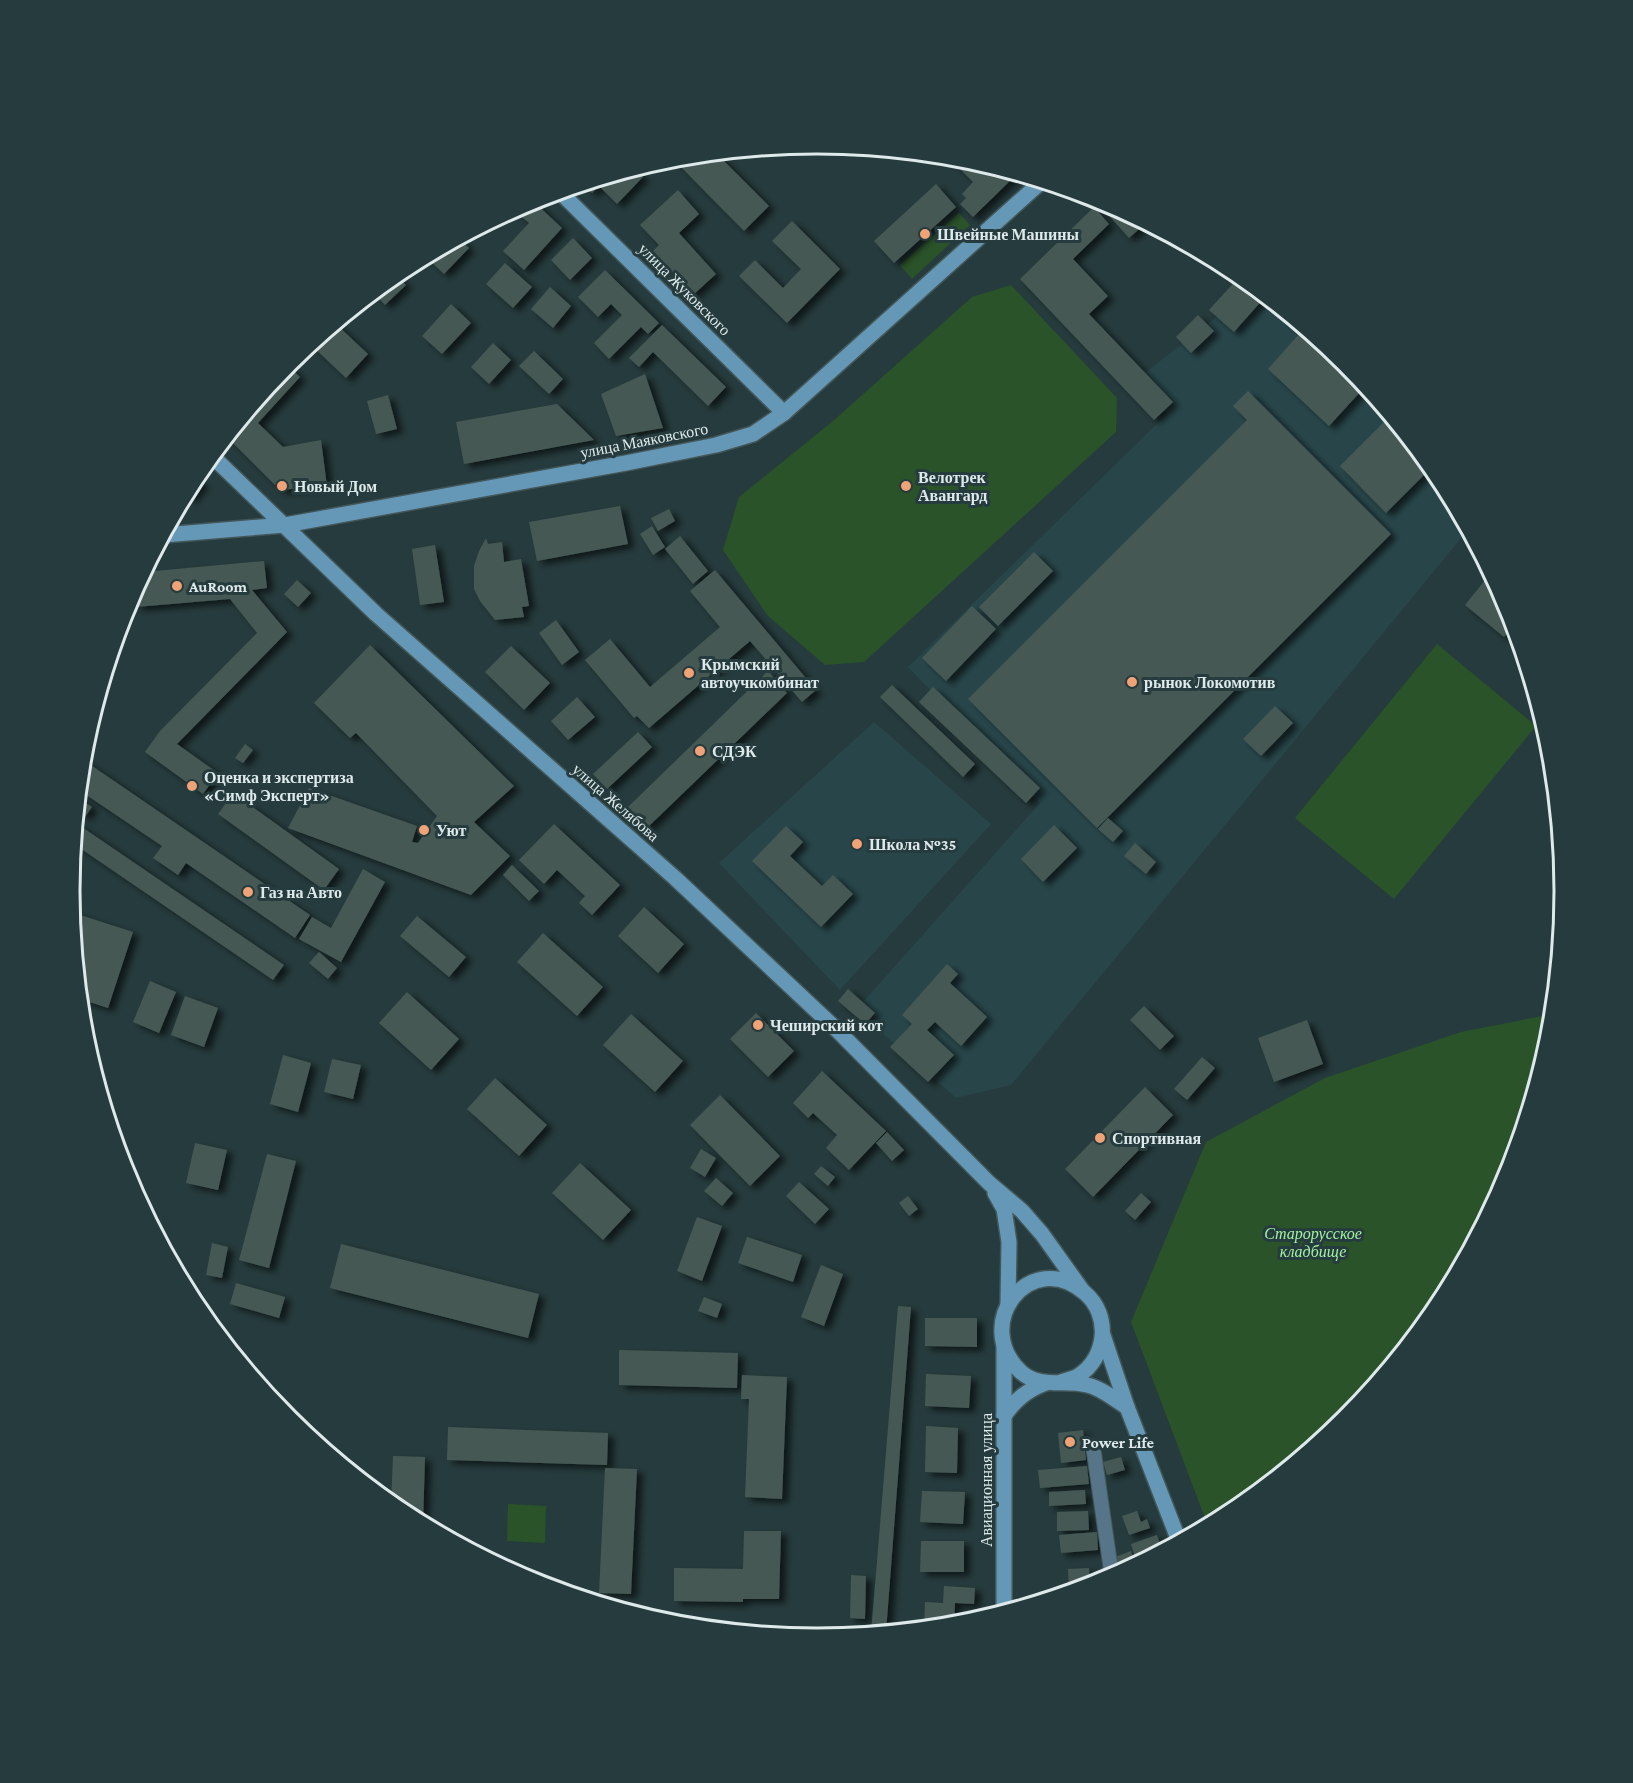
<svg xmlns="http://www.w3.org/2000/svg" width="1633" height="1783" viewBox="0 0 1633 1783" font-family="'Crimson Pro',serif">
	<style>
		.built { fill: #28464a }
		.green { fill: #2a532a }
		.building { fill: #455953; filter: url(#shadow) }
		.lines { fill: none; stroke-linecap: round; stroke-linejoin: round }
		.street-casing { stroke: #435759; stroke-width: 16 }
		.secondary-casing { stroke: #435759; stroke-width: 18 }
		.street { stroke: #567589; stroke-width: 14 }
		.secondary { stroke: #6597b7; stroke-width: 15 }
		.poi-dot { fill: #efa377; stroke: #263b3d; stroke-width: 2 }
		.labels { text-anchor: middle; stroke-width: 6; stroke-linejoin: round; paint-order: stroke }
		.poi-label { font-size: 16px; font-weight: bold; fill: #dde9ea; stroke: #263b3d; text-anchor: start }
		.street-label { font-size: 16px; fill: #dde9ea; stroke: #263b3d }
		.park-label { font-size: 16px; font-style: italic; fill: #a1f2a0; stroke: #263b3d }
		.rim { fill: none; stroke: #dde9ea; stroke-width: 3 }
	</style>
	<defs>
		<filter id="shadow"><feDropShadow dx="6" dy="4" stdDeviation="3" flood-color="#0009"/></filter>
	</defs>
	<rect width="100%" height="100%" fill="#263b3d"/>
	<g class="built">
		<polygon points="1254,288 1345,363 1438,477 1467,531 1011,1085 956,1098 856,1010 1040,803 908,667 1167,414 1137,379"/>
		<polygon points="874,722 991,824 840,990 719,863"/>
	</g>
	<g class="green">
		<polygon points="959,213 970,225 912,279 900,265"/>
		<polygon points="1011,285 1117,398 1116,432 864,662 825,665 768,616 723,550 739,497 833,421 972,297"/>
		<polygon points="1437,644 1536,726 1394,899 1295,818"/>
		<polygon points="1552,1014 1550,1038 1507,1178 1438,1307 1345,1420 1232,1513 1208,1526 1131,1322 1206,1142 1325,1078 1461,1032"/>
		<polygon points="508,1504 546,1506 545,1543 507,1541"/>
	</g>
	<g class="building">
		<polygon points="717,154 769,206 744,231 672,158"/>
		<polygon points="948,157 963,158 1016,175 973,217 960,204 966,198 962,194 973,182"/>
		<polygon points="635,169 643,177 617,204 599,186 592,193 583,185"/>
		<polygon points="936,184 956,207 894,263 874,241"/>
		<polygon points="678,190 699,214 679,233 716,274 693,295 653,251 659,245 640,225"/>
		<polygon points="532,200 562,228 524,270 503,251 529,223 514,210"/>
		<polygon points="1101,200 1103,201 1145,224 1129,238 1098,203"/>
		<polygon points="1094,207 1109,224 1073,259 1108,296 1089,314 1173,402 1154,420 1020,279"/>
		<polygon points="792,221 840,269 787,323 739,276 755,260 783,288 801,269 772,241"/>
		<polygon points="573,238 592,258 570,280 551,260"/>
		<polygon points="459,239 469,248 444,274 426,257"/>
		<polygon points="505,263 532,287 513,308 486,284"/>
		<polygon points="605,270 659,323 648,334 641,327 609,359 594,343 622,315 611,304 598,317 578,297"/>
		<polygon points="396,275 406,285 385,305 374,293"/>
		<polygon points="1240,276 1265,297 1234,332 1209,310"/>
		<polygon points="550,287 571,306 553,328 531,309"/>
		<polygon points="451,304 471,323 442,354 422,336"/>
		<polygon points="1276,306 1300,326 1296,331 1273,309"/>
		<polygon points="1198,315 1214,331 1191,353 1176,337"/>
		<polygon points="336,324 368,354 346,378 310,344"/>
		<polygon points="662,325 726,387 708,406 653,352 639,367 629,358"/>
		<polygon points="1300,333 1362,390 1329,426 1268,369"/>
		<polygon points="493,343 511,360 489,384 471,367"/>
		<polygon points="534,351 563,379 549,394 519,366"/>
		<polygon points="287,365 300,377 258,423 283,447 321,440 327,486 280,490 227,437"/>
		<polygon points="645,374 663,428 616,436 601,394"/>
		<polygon points="1248,391 1391,534 1097,828 968,699 1247,420 1233,406"/>
		<polygon points="388,395 397,429 376,434 367,401"/>
		<polygon points="557,404 594,440 464,464 456,422"/>
		<polygon points="1389,417 1431,468 1386,513 1340,466"/>
		<polygon points="194,477 203,484 190,500 185,495"/>
		<polygon points="620,506 628,544 537,561 529,522"/>
		<polygon points="669,509 675,521 658,531 651,518"/>
		<polygon points="652,526 665,547 653,555 640,534"/>
		<polygon points="680,536 708,571 693,584 665,549"/>
		<polygon points="486,538 488,544 502,542 504,562 521,559 529,606 522,607 524,617 495,620 480,601 474,589 474,566 479,551"/>
		<polygon points="435,545 444,602 420,605 412,549"/>
		<polygon points="1034,552 1053,571 998,626 979,607"/>
		<polygon points="264,561 267,588 252,590 287,632 177,744 218,773 203,794 145,752 160,731 257,633 230,599 136,607 136,600 128,601 144,572"/>
		<polygon points="715,570 816,690 802,702 750,641 649,728 637,716 634,718 585,660 610,639 650,687 720,627 690,591"/>
		<polygon points="1490,574 1507,606 1513,626 1504,637 1465,605"/>
		<polygon points="297,580 311,593 298,607 284,594"/>
		<polygon points="972,606 996,629 946,681 922,658"/>
		<polygon points="556,620 579,652 562,665 539,633"/>
		<polygon points="370,645 514,786 474,822 510,856 471,895 288,828 309,788 417,826 412,842 418,843 437,816 356,733 350,738 314,703"/>
		<polygon points="511,646 550,683 524,710 485,672"/>
		<polygon points="768,671 787,693 647,828 628,807"/>
		<polygon points="892,685 975,764 963,777 880,697"/>
		<polygon points="933,687 1040,788 1026,803 919,702"/>
		<polygon points="577,697 595,717 568,740 551,721"/>
		<polygon points="1275,706 1293,723 1261,756 1243,739"/>
		<polygon points="638,732 652,747 607,789 593,774"/>
		<polygon points="245,744 253,750 243,763 235,758"/>
		<polygon points="82,759 310,915 295,938 186,863 178,875 153,858 162,846 79,790"/>
		<polygon points="233,793 339,869 324,890 218,814"/>
		<polygon points="78,798 92,807 85,817 77,811"/>
		<polygon points="1108,818 1123,831 1113,842 1098,829"/>
		<polygon points="76,823 284,965 273,980 74,844"/>
		<polygon points="554,824 620,885 592,915 579,903 585,896 557,870 544,884 519,860"/>
		<polygon points="1054,825 1077,848 1043,882 1021,859"/>
		<polygon points="786,826 803,842 790,856 822,886 833,875 853,894 821,927 752,861"/>
		<polygon points="1135,843 1156,862 1146,874 1124,856"/>
		<polygon points="512,865 539,891 529,901 503,875"/>
		<polygon points="363,869 385,882 341,962 299,939 312,917 331,928"/>
		<polygon points="644,907 684,944 658,973 618,936"/>
		<polygon points="71,912 133,932 108,1008 80,999"/>
		<polygon points="417,916 466,957 449,977 400,936"/>
		<polygon points="543,933 603,987 577,1016 517,962"/>
		<polygon points="319,952 337,968 328,979 309,963"/>
		<polygon points="947,964 958,974 950,983 987,1017 961,1046 935,1022 927,1030 954,1055 928,1082 890,1047 912,1024 902,1015"/>
		<polygon points="150,981 176,992 159,1033 133,1022"/>
		<polygon points="848,989 875,1013 865,1024 838,1001"/>
		<polygon points="407,992 459,1039 431,1070 379,1023"/>
		<polygon points="185,996 218,1008 204,1047 171,1035"/>
		<polygon points="1144,1006 1174,1036 1160,1050 1130,1020"/>
		<polygon points="756,1013 794,1051 768,1077 730,1039"/>
		<polygon points="631,1014 683,1061 655,1092 603,1045"/>
		<polygon points="1307,1020 1323,1064 1274,1082 1258,1038"/>
		<polygon points="283,1055 311,1063 298,1112 270,1104"/>
		<polygon points="1202,1057 1215,1068 1187,1100 1174,1089"/>
		<polygon points="332,1059 361,1065 353,1099 324,1092"/>
		<polygon points="822,1071 886,1131 849,1170 826,1148 837,1135 813,1113 808,1118 793,1103"/>
		<polygon points="495,1078 547,1125 519,1156 467,1109"/>
		<polygon points="1145,1087 1173,1115 1093,1197 1065,1169"/>
		<polygon points="720,1095 780,1156 750,1186 690,1125"/>
		<polygon points="887,1132 904,1150 892,1161 876,1143"/>
		<polygon points="195,1143 227,1150 218,1190 186,1183"/>
		<polygon points="701,1149 716,1158 705,1177 690,1168"/>
		<polygon points="267,1154 296,1161 269,1268 239,1260"/>
		<polygon points="580,1163 631,1210 603,1240 552,1193"/>
		<polygon points="821,1166 835,1177 828,1186 814,1174"/>
		<polygon points="716,1178 733,1193 722,1206 704,1191"/>
		<polygon points="799,1182 829,1209 815,1224 786,1196"/>
		<polygon points="1141,1193 1151,1202 1135,1220 1125,1211"/>
		<polygon points="908,1196 918,1209 909,1216 899,1203"/>
		<polygon points="697,1217 722,1226 702,1281 677,1271"/>
		<polygon points="747,1237 802,1255 793,1282 738,1263"/>
		<polygon points="212,1243 228,1247 222,1278 206,1275"/>
		<polygon points="341,1244 539,1294 528,1338 330,1288"/>
		<polygon points="821,1265 843,1274 824,1326 801,1317"/>
		<polygon points="236,1283 285,1297 279,1318 230,1304"/>
		<polygon points="704,1297 722,1304 717,1318 698,1311"/>
		<polygon points="898,1306 911,1307 886,1632 871,1634"/>
		<polygon points="925,1318 977,1318 977,1347 925,1346"/>
		<polygon points="619,1350 738,1353 737,1388 619,1385"/>
		<polygon points="926,1374 971,1376 969,1408 925,1406"/>
		<polygon points="742,1375 787,1377 782,1499 745,1497 749,1399 741,1399"/>
		<polygon points="926,1426 958,1428 957,1473 925,1472"/>
		<polygon points="448,1427 608,1433 607,1465 447,1460"/>
		<polygon points="1083,1430 1086,1460 1061,1463 1058,1433"/>
		<polygon points="393,1456 425,1457 423,1525 401,1513 391,1505"/>
		<polygon points="1121,1457 1125,1470 1107,1475 1103,1462"/>
		<polygon points="1087,1466 1089,1484 1040,1488 1038,1470"/>
		<polygon points="605,1468 637,1469 631,1594 599,1593"/>
		<polygon points="1085,1490 1086,1504 1049,1506 1049,1492"/>
		<polygon points="922,1491 965,1492 963,1524 920,1522"/>
		<polygon points="1088,1511 1089,1530 1057,1531 1057,1512"/>
		<polygon points="1137,1511 1141,1522 1147,1519 1150,1528 1129,1535 1122,1516"/>
		<polygon points="744,1531 781,1531 779,1599 743,1599 743,1602 674,1601 674,1568 743,1569"/>
		<polygon points="1097,1532 1098,1550 1061,1553 1059,1535"/>
		<polygon points="1157,1535 1162,1550 1137,1563 1131,1544"/>
		<polygon points="921,1541 964,1541 964,1572 920,1572"/>
		<polygon points="1131,1551 1135,1565 1120,1573 1115,1557"/>
		<polygon points="1089,1568 1090,1586 1069,1592 1068,1569"/>
		<polygon points="851,1575 866,1576 865,1619 850,1618"/>
		<polygon points="944,1586 975,1588 974,1604 955,1603 954,1625 924,1628 925,1602 943,1603"/>
	</g>
	<g class="lines">
		<defs>
			<polyline id="street" points="1093,1446 1112,1577"/>
			<g id="secondary">
				<polyline points="560,192 784,413"/>
				<polyline points="212,456 376,614 675,878 836,1029 989,1183 1022,1211 1042,1234 1082,1290"/>
				<polyline points="164,535 285,525 626,463 716,445 753,434 784,413 1041,182"/>
				<polyline points="995,1193 1004,1209 1009,1242 1008,1305"/>
				<polyline points="1103,1335 1127,1407 1179,1541"/>
				<polyline points="1004,1347 1004,1612"/>
				<path d="M1061 1382C1066 1380 1073 1379 1078 1376 1107 1358 1111 1315 1085 1293 1031 1246 970 1324 1021 1372 1039 1389 1065 1379 1087 1385 1101 1388 1114 1399 1127 1407"/>
				<path d="M1004 1416C1015 1400 1027 1390 1046 1383"/>
			</g>
		</defs>
		<use href="#street" class="street-casing"/>
		<use href="#secondary" class="secondary-casing"/>
		<use href="#street" class="street"/>
		<use href="#secondary" class="secondary"/>
	</g>
	<g class="poi-dot">
		<circle cx="925" cy="234" r="6"/>
		<circle cx="282" cy="486" r="6"/>
		<circle cx="906" cy="486" r="6"/>
		<circle cx="177" cy="586" r="6"/>
		<circle cx="689" cy="673" r="6"/>
		<circle cx="1132" cy="682" r="6"/>
		<circle cx="700" cy="751" r="6"/>
		<circle cx="192" cy="786" r="6"/>
		<circle cx="424" cy="830" r="6"/>
		<circle cx="857" cy="844" r="6"/>
		<circle cx="248" cy="892" r="6"/>
		<circle cx="758" cy="1025" r="6"/>
		<circle cx="1100" cy="1138" r="6"/>
		<circle cx="1070" cy="1442" r="6"/>
	</g>
	<g class="labels">
		<g class="poi-label">
			<text x="937" y="240">Швейные Машины</text>
			<text x="918" y="483">Велотрек<tspan x="918" dy="18">Авангард</tspan></text>
			<text x="294" y="492">Новый Дом</text>
			<text x="189" y="592">AuRoom</text>
			<text x="701" y="670">Крымский<tspan x="701" dy="18">автоучкомбинат</tspan></text>
			<text x="1144" y="688">рынок Локомотив</text>
			<text x="712" y="757">СДЭК</text>
			<text x="204" y="783">Оценка и экспертиза<tspan x="204" dy="18">«Симф Эксперт»</tspan></text>
			<text x="436" y="836">Уют</text>
			<text x="869" y="850">Школа №35</text>
			<text x="260" y="898">Газ на Авто</text>
			<text x="770" y="1031">Чеширский кот</text>
			<text x="1112" y="1144">Спортивная</text>
			<text x="1082" y="1448">Power Life</text>
		</g>
		<g class="street-label">
			<text transform="translate(685 289) rotate(45)" y="6">улица Жуковского</text>
			<text transform="translate(644 440) rotate(-11)" y="6">улица Маяковского</text>
			<text transform="translate(616 802) rotate(41)" y="6">улица Желябова</text>
			<text transform="translate(986 1480) rotate(-90)" y="6">Авиационная улица</text>
		</g>
		<g class="park-label">
			<text x="1313" y="1239">Старорусское<tspan x="1313" dy="18">кладбище</tspan></text>
		</g>
	</g>
	<path d="M0 0H1633V1783H0ZM80 891a737 737 0 1 1 1474 0a737 737 0 1 1-1474 0Z" fill="#263b3d" fill-rule="evenodd"/>
	<path class="rim" d="M80 891a737 737 0 1 1 1474 0a737 737 0 1 1-1474 0Z"/>
</svg>
